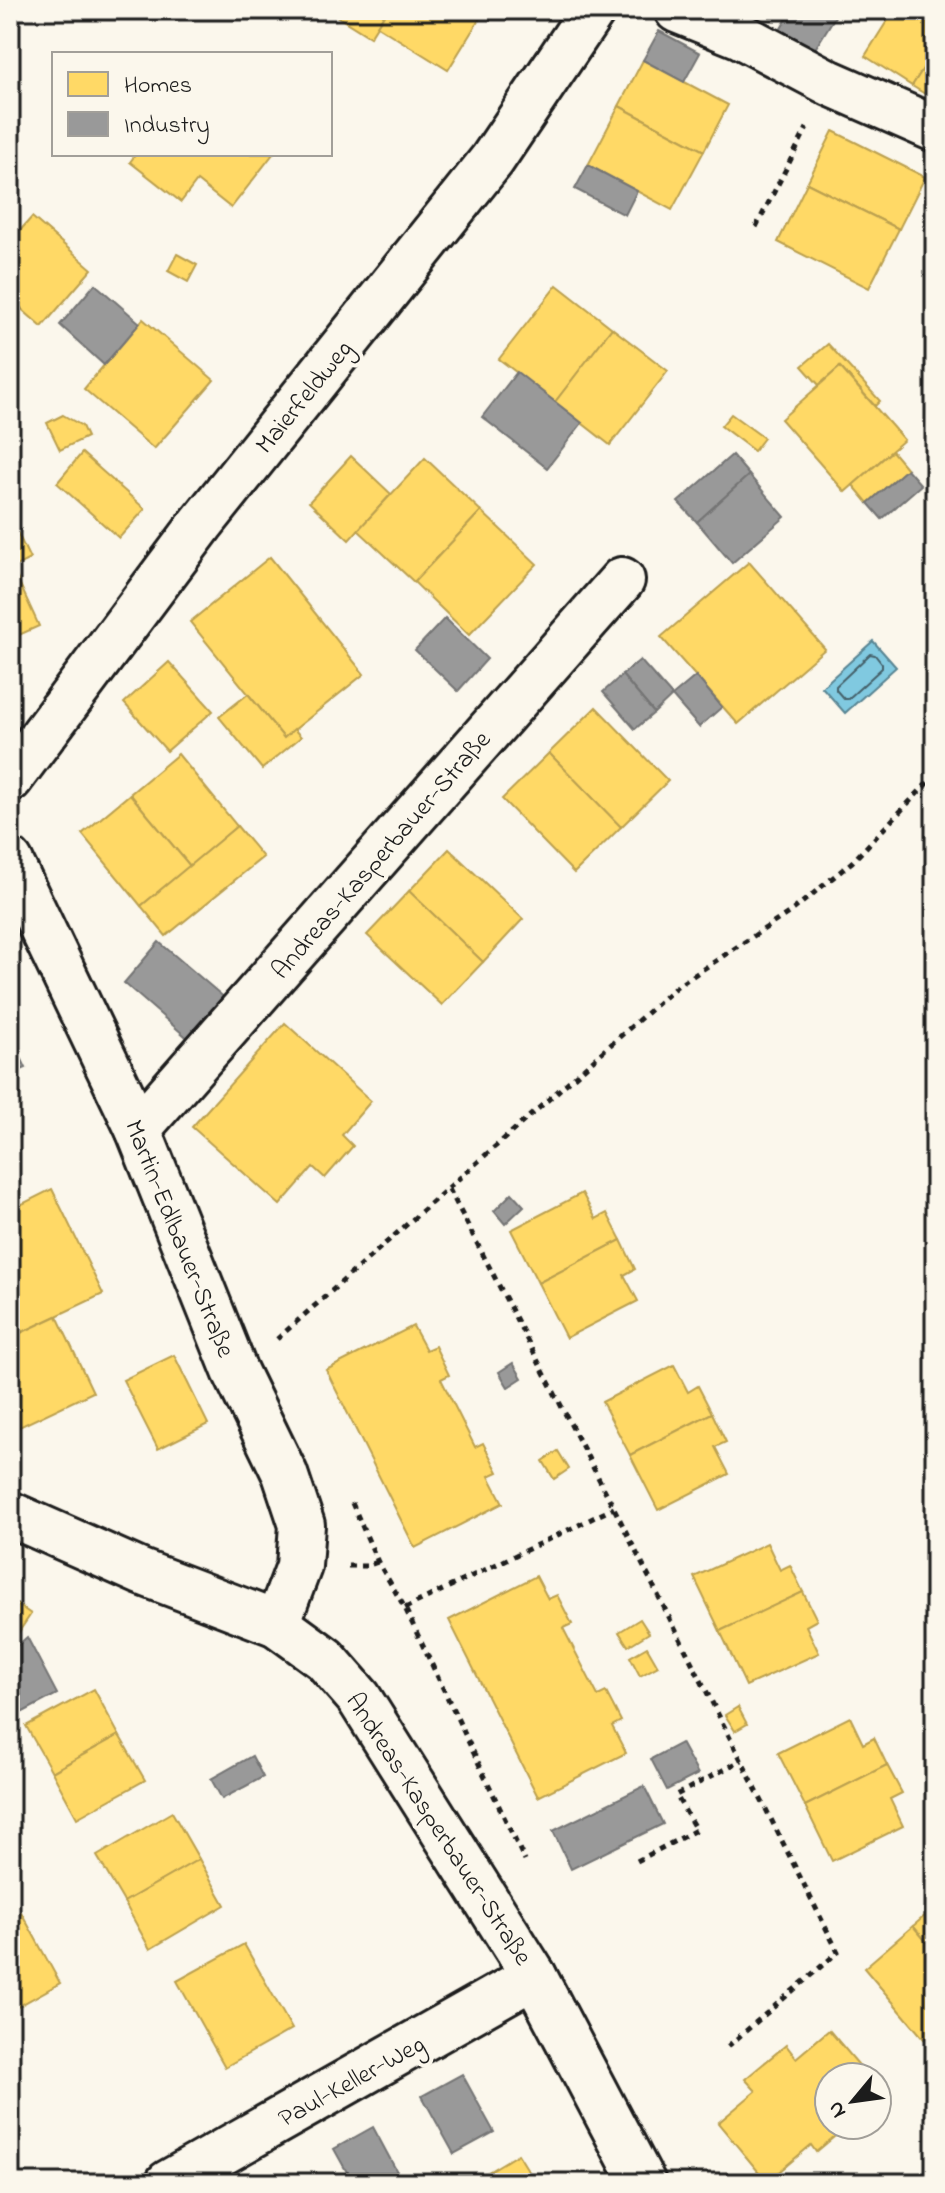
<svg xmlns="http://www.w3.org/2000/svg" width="945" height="2193" viewBox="0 0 945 2193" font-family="'Indie Flower',sans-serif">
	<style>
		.water { fill: #80c9e0; stroke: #588492; stroke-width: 2 }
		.homes { fill: #ffd966; stroke: #bba050; stroke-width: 2 }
		.industry { fill: #999; stroke: #747474; stroke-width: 2 }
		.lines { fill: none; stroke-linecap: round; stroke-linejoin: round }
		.shore { stroke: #44616a; stroke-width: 2 }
		.minor-casing { stroke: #1c1c1c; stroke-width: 50 }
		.tertiary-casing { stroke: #1c1c1c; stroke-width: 50 }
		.path { stroke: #1c1c1c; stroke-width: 5; stroke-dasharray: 6 6; stroke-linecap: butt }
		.minor { stroke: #fbf7ec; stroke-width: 44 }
		.tertiary { stroke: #fbf7ec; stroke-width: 44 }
		.labels { text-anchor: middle; stroke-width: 8; stroke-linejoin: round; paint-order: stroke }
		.street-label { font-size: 26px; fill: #1c1c1c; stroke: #fbf7ec }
	</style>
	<rect width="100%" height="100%" fill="#fbf7ec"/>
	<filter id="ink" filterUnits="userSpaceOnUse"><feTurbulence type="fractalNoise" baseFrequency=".0125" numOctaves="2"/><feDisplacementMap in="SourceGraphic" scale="16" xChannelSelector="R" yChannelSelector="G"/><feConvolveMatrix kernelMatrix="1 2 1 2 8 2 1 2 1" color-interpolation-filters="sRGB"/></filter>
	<g filter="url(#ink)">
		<polygon class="water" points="873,641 896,667 845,713 822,687"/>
		<g class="homes">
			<polygon points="327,10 387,10 370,37"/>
			<polygon points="387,10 485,10 448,70 377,26"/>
			<polygon points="894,10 935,10 935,50 912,86 865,56"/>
			<polygon points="935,50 935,100 912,86"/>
			<polygon points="643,60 728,105 704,151 619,106"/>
			<polygon points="619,106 704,151 672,210 588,165"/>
			<polygon points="833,131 925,177 899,229 807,183"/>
			<polygon points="136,154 273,154 231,208 197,181 181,202 130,162"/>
			<polygon points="807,183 899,229 869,288 778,242"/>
			<polygon points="32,217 92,269 42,327 10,299 10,242"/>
			<polygon points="177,254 197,265 188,282 168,271"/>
			<polygon points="557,285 612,328 555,402 499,359"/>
			<polygon points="143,319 214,380 154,449 84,389"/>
			<polygon points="612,328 668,371 610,445 555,402"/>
			<polygon points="828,344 880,401 875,406 840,367 819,385 802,366"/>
			<polygon points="840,367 904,440 845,492 781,419"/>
			<polygon points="731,414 764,438 754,451 721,426"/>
			<polygon points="63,415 82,426 87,437 60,450 47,423"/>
			<polygon points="892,451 907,469 868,503 853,485"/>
			<polygon points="82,453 145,509 119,538 57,483"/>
			<polygon points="351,456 391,494 349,540 309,502"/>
			<polygon points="425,458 481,511 414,582 358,530"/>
			<polygon points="481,511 537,564 469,635 414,582"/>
			<polygon points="10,517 30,559 10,569"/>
			<polygon points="270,557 364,674 284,738 190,622"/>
			<polygon points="749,562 825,649 738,724 661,637"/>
			<polygon points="17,578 39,626 10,639 10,581"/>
			<polygon points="169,662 213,711 167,751 124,703"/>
			<polygon points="248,694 284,738 294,729 301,737 262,769 219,717"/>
			<polygon points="596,707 668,781 621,827 549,753"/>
			<polygon points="549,753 621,827 574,873 502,799"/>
			<polygon points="178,754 237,826 190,866 130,794"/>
			<polygon points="130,794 190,866 141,906 82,834"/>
			<polygon points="237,826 263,857 166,936 141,906"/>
			<polygon points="449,849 523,919 483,962 409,891"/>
			<polygon points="409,891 483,962 442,1005 367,935"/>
			<polygon points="285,1023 371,1101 342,1135 353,1146 325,1178 313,1167 280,1205 192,1127"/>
			<polygon points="52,1189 103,1294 10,1338 10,1210"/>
			<polygon points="582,1193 596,1219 607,1213 621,1240 538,1283 511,1230"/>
			<polygon points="621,1240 635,1269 624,1275 638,1301 566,1338 538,1283"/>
			<polygon points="57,1316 93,1392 13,1430 10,1423 10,1338"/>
			<polygon points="413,1326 426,1350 435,1346 449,1375 441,1379 475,1447 483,1443 498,1472 489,1476 503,1503 415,1548 326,1370"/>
			<polygon points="174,1355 208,1424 158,1449 123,1380"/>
			<polygon points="674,1365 688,1392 698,1386 712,1413 630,1455 602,1402"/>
			<polygon points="712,1413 726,1442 715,1447 729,1474 658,1510 630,1455"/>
			<polygon points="558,1451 569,1469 554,1479 543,1461"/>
			<polygon points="767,1543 780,1570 790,1565 803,1592 720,1631 694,1577"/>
			<polygon points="536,1576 548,1599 557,1595 572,1624 563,1628 598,1696 606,1692 621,1721 612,1726 626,1753 538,1797 449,1620"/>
			<polygon points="803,1592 817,1620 806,1626 819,1653 746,1686 720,1631"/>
			<polygon points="15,1603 31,1614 10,1645 10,1610"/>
			<polygon points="640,1619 649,1633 628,1646 619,1632"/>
			<polygon points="647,1647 658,1666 640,1676 630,1657"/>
			<polygon points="94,1689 119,1735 52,1772 26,1726"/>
			<polygon points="738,1707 747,1724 735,1731 725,1715"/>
			<polygon points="850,1717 863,1744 874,1738 887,1765 805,1806 778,1753"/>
			<polygon points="119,1735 145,1780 77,1818 52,1772"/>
			<polygon points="887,1765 902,1793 890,1799 903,1826 832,1861 805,1806"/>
			<polygon points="172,1812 199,1859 124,1902 97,1856"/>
			<polygon points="199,1859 225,1905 150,1949 124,1902"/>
			<polygon points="935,1907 935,1952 913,1926"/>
			<polygon points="21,1912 60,1983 10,2011 10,1918"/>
			<polygon points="913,1926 935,1952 935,2030 924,2039 864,1968"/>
			<polygon points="244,1944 292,2029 225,2067 177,1981"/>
			<polygon points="829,2030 869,2077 829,2077 829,2125 847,2126 816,2152 811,2145 767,2182 718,2123 756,2091 745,2079 786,2045 796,2058"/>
			<polygon points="518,2154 536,2183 470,2183"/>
		</g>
		<g class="industry">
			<polygon points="792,10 839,10 810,57 776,37"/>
			<polygon points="659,31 700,53 684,82 643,60"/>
			<polygon points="588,165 637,191 625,215 575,189"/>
			<polygon points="95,284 140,323 104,365 60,325"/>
			<polygon points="10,299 21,308 10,320"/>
			<polygon points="517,372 582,423 547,468 482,417"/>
			<polygon points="732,455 749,475 697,522 678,502"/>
			<polygon points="907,469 921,485 882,519 868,503"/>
			<polygon points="749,475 785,517 732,563 697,522"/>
			<polygon points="445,618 487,659 458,691 415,650"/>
			<polygon points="640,660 672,696 654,713 622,675"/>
			<polygon points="622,675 654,713 635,729 603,692"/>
			<polygon points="696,676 722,707 699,727 672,696"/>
			<polygon points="159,942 226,999 191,1041 124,983"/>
			<polygon points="10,1034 26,1068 10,1075"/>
			<polygon points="512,1193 524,1206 505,1224 494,1211"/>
			<polygon points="513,1363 522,1378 508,1387 499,1372"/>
			<polygon points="27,1637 57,1694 10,1719 10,1652"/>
			<polygon points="681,1743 698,1774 667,1790 651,1759"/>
			<polygon points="252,1756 263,1777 222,1799 211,1779"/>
			<polygon points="644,1786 663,1824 571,1869 553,1831"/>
			<polygon points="462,2074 494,2132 454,2154 422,2096"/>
			<polygon points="373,2127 403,2183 353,2183 334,2149"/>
		</g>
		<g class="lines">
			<polygon class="shore" points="870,654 875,655 882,664 882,668 848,699 844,699 836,690 836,686"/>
			<defs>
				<g id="minor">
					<polyline points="677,10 739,35 830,83 935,129"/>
					<polyline points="10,779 201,524 492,160 593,10"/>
					<polyline points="10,861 138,1129 235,1371 285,1474 302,1525 299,1566 277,1624"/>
					<polyline points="138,1129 622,580"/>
					<polyline points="168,2183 534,1976"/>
				</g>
				<polyline id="tertiary" points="10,1514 141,1572 277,1624 325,1659 359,1698 534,1976 643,2183"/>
			</defs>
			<use href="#minor" class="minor-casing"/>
			<use href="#tertiary" class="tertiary-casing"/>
			<g class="path">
				<polyline points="756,227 807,128"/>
				<polyline points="449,1189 614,1508 838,1952 727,2047"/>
				<polyline points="277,1339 676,987 793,910 852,862 935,775"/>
				<polyline points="352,1503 378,1562 405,1608 525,1861"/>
				<polyline points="348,1566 366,1566 378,1562"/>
				<polyline points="405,1608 614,1508"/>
				<polyline points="637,1861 696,1830 676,1795 742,1760"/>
			</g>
			<use href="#minor" class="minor"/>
			<use href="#tertiary" class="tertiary"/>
		</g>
	</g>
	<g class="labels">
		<g class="street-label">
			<text transform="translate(303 396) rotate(-51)" y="9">Maierfeldweg</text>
			<text transform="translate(380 854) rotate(-49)" y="9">Andreas-Kasperbauer-Straße</text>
			<text transform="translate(181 1238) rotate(68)" y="9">Martin-Edlbauer-Straße</text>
			<text transform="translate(440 1828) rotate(57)" y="9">Andreas-Kasperbauer-Straße</text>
			<text transform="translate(351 2080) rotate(-29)" y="9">Paul-Keller-Weg</text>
		</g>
	</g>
	<rect width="945" height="2193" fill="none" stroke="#fbf7ec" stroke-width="40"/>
	<rect x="20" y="20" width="905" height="2153" fill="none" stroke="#1c1c1c" stroke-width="3" filter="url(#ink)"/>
	<rect x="52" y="52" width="280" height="104" fill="#fbf7ec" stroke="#a29f99" stroke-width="2"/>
	<rect x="68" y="72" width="40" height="24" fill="#ffd966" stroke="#a29f99" stroke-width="2"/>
	<text x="124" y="92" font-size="24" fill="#1c1c1c">Homes</text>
	<rect x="68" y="112" width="40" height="24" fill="#999999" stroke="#a29f99" stroke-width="2"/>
	<text x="124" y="132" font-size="24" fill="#1c1c1c">Industry</text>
	<g transform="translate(853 2101) rotate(241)"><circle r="38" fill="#fbf7ec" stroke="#a29f99" stroke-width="2"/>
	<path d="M0-6L14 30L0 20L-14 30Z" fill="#1c1c1c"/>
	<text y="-12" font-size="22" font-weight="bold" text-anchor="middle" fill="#1c1c1c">N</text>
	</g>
</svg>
